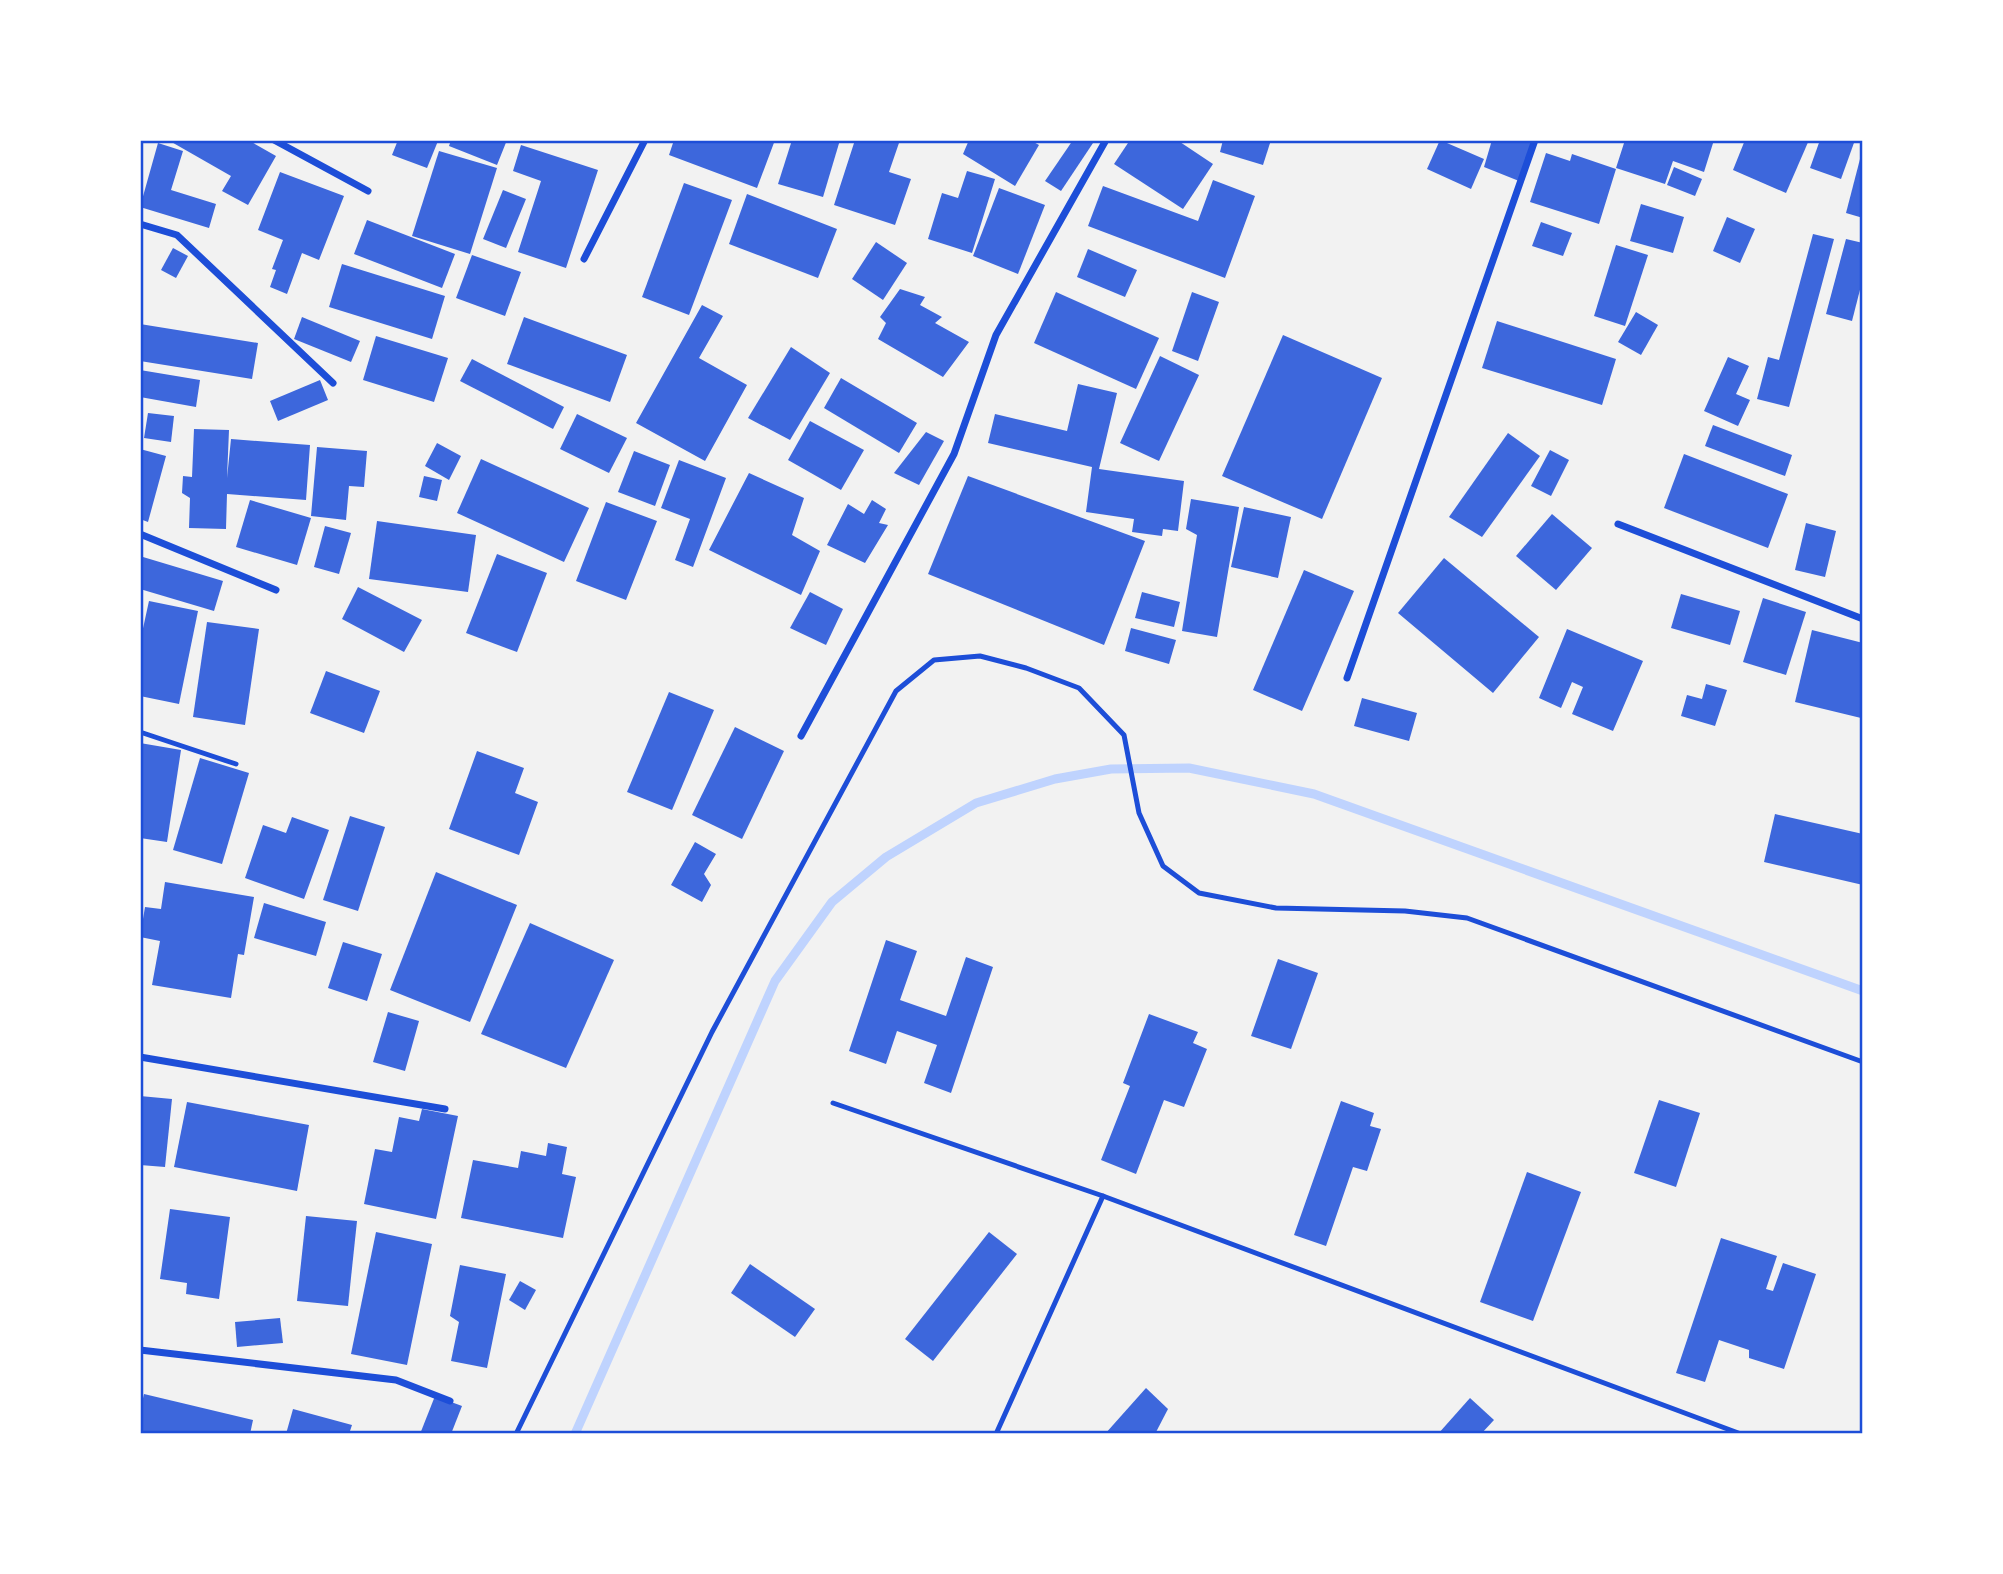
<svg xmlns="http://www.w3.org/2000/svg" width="2003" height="1574" viewBox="0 0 2003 1574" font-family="'PT Sans Narrow',sans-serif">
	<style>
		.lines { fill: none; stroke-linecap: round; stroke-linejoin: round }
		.stream { stroke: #bfd3fe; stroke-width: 9 }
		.building { fill: #3d67dc }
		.service { stroke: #1d4ed8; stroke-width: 5 }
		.minor { stroke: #1d4ed8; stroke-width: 7 }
		.neatline { fill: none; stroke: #1d4ed8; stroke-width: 2.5 }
	</style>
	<rect width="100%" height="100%" fill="#f2f2f2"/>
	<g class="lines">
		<polyline class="stream" points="575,1434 775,981 832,902 886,857 976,803 1055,779 1111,769 1189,768 1314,794 1863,991"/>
	</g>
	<g class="building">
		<polygon points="168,140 248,140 276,156 248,205 222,191 231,176"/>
		<polygon points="398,140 438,141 427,168 392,155"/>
		<polygon points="451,140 507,140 497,165 449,146"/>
		<polygon points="674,140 737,140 742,142 743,140 775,140 757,188 669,155"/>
		<polygon points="792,140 840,140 823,197 778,184"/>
		<polygon points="855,140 900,140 889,172 911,179 895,225 834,205"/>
		<polygon points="969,140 1030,140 1039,145 1015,186 963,154"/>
		<polygon points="1073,140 1088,140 1093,143 1061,191 1045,181"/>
		<polygon points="1130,140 1177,140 1213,164 1183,209 1114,164"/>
		<polygon points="1223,140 1271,140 1263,165 1220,152"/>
		<polygon points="1440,140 1484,159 1471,189 1427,169"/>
		<polygon points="1492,140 1533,140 1519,181 1484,167"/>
		<polygon points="1625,140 1714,140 1704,172 1673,161 1665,184 1616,168"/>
		<polygon points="1745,140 1809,140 1786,193 1733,170"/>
		<polygon points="1820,140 1855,140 1841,179 1810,168"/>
		<polygon points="158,143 183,151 171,190 216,204 209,228 140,207"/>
		<polygon points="521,145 598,170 566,268 518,252 541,181 513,171"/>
		<polygon points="439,151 497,168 470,254 412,236"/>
		<polygon points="1546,153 1570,161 1572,154 1616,169 1599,224 1530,202"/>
		<polygon points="1860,159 1863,160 1863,218 1846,213"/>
		<polygon points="1674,167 1702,179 1695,196 1667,185"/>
		<polygon points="967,171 995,179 972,253 928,239 942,193 958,198"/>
		<polygon points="280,172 344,196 319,260 302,253 287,294 270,287 276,270 272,269 283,240 258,230"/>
		<polygon points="1213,180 1255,196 1225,278 1088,226 1103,186 1198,221"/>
		<polygon points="684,183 732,200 689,315 642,297"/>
		<polygon points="999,188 1045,205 1018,274 973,256"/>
		<polygon points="503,190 526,199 506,248 483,239"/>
		<polygon points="747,194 837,229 818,278 729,244"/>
		<polygon points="1641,204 1684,217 1673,253 1630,241"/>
		<polygon points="1727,217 1755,229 1740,263 1713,251"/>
		<polygon points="367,220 455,254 442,288 354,254"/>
		<polygon points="1541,222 1572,233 1563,256 1532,246"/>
		<polygon points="1813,234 1834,239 1789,407 1757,399 1768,357 1779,360"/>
		<polygon points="1846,239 1863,243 1863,278 1852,321 1826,314"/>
		<polygon points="876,242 907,263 883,300 852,279"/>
		<polygon points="1616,245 1648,255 1625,326 1594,316"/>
		<polygon points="173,248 188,256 176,278 161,270"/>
		<polygon points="1088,249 1137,270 1125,297 1077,277"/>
		<polygon points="472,255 521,272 505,316 456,298"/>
		<polygon points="342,264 445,296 432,339 329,307"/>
		<polygon points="900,289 925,297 920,305 942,317 935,323 969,342 943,377 878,339 886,323 880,317"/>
		<polygon points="1056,292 1159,338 1136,389 1034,343"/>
		<polygon points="1192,292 1219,302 1198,361 1172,351"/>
		<polygon points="702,305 723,316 699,358 747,385 705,461 636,423"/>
		<polygon points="1636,312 1658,325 1641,355 1618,342"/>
		<polygon points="302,317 360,341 351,362 294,339"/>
		<polygon points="524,317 627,355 610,402 507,364"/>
		<polygon points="1497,321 1616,359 1602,405 1482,368"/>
		<polygon points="140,324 258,343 252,379 140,361"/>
		<polygon points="1283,335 1382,378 1322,519 1222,476"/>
		<polygon points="376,336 448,358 434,402 363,380"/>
		<polygon points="791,347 830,373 790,440 748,418"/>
		<polygon points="1160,356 1199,375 1159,461 1120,443"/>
		<polygon points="1728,357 1749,366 1736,394 1750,400 1738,426 1704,411"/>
		<polygon points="472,359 564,407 553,429 460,381"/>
		<polygon points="140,370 200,380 196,407 140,397"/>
		<polygon points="841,378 917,423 899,453 824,408"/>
		<polygon points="320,380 328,400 278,421 270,401"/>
		<polygon points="1078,384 1117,393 1099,469 1184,481 1178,531 1163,529 1162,536 1132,532 1134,519 1086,512 1092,467 988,443 995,414 1067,431"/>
		<polygon points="148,413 174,416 171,442 144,438"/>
		<polygon points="577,414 627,438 609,473 560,449"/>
		<polygon points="810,421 864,450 841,490 788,460"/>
		<polygon points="1713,425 1792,455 1785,476 1705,446"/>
		<polygon points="194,429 229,430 227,478 231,439 310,445 306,500 227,494 226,529 189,528 190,498 182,493 183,476 192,477"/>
		<polygon points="926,432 944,441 919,485 894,473"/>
		<polygon points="1508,433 1540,456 1482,537 1449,517"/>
		<polygon points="437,443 461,456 449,480 425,466"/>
		<polygon points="317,447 367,451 364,487 349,486 346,520 311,516"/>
		<polygon points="140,449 166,456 148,522 140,519"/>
		<polygon points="1550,450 1569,460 1551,496 1531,486"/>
		<polygon points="634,451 670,465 655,506 618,492"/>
		<polygon points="1684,454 1788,494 1768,548 1664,508"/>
		<polygon points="481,459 589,508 564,562 457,513"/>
		<polygon points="679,460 726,478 693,567 675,560 690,519 661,508"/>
		<polygon points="749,473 804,498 792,535 820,551 801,595 709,550"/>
		<polygon points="424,476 442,480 437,501 419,497"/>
		<polygon points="968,476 1145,541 1104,645 928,574"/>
		<polygon points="1191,499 1239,507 1217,637 1182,631 1197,535 1186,529"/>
		<polygon points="250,500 311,518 297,565 236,547"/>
		<polygon points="872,500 886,509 879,523 888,525 865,563 827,545 848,504 864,514"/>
		<polygon points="606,502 657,521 626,600 576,581"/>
		<polygon points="1244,507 1291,517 1278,578 1231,567"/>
		<polygon points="1552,514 1592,548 1556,590 1516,556"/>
		<polygon points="377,521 476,535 468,592 369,579"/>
		<polygon points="1806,523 1836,531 1825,577 1795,570"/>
		<polygon points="325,526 351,533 339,574 314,567"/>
		<polygon points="497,554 547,573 517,652 466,633"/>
		<polygon points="143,557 223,581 214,611 140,589 140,567"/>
		<polygon points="1444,558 1539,637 1493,693 1398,613"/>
		<polygon points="1304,570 1354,591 1302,711 1253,690"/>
		<polygon points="358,587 422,620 404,652 342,619"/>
		<polygon points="810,592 843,609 826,645 790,628"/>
		<polygon points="1142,592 1180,602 1174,627 1135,618"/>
		<polygon points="1681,594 1740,611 1730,645 1671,628"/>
		<polygon points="1763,598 1806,612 1786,675 1743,662"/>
		<polygon points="149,601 198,611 179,704 140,696 140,642"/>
		<polygon points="207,622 259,629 245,725 193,717"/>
		<polygon points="1131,628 1176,640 1169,664 1125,651"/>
		<polygon points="1567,629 1643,661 1613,731 1572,714 1583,687 1572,682 1561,708 1539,698"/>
		<polygon points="1812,630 1863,643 1863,710 1861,718 1795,702"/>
		<polygon points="326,671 380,691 364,733 310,713"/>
		<polygon points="1706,684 1727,690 1715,726 1681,716 1687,695 1702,699"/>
		<polygon points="669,692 714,710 672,810 627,792"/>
		<polygon points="1362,698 1417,713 1409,741 1354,726"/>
		<polygon points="735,727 784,751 742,839 692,815"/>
		<polygon points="140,743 181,750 167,842 140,838"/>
		<polygon points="477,751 524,768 515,793 538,802 519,855 449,829"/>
		<polygon points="200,758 249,773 222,864 173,850"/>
		<polygon points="1775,814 1863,834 1863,885 1764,862"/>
		<polygon points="350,816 385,827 358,911 323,900"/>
		<polygon points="292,817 329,830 304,899 245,878 263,825 286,833"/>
		<polygon points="695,842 716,854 704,874 711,885 702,902 671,885"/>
		<polygon points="436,872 517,905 470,1022 390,990"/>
		<polygon points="165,882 254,897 244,955 238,954 231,998 152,985 160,941 140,937 145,907 161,909"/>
		<polygon points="264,903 326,922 316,956 254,938"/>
		<polygon points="530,923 614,960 566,1068 481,1034"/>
		<polygon points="886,940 917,951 900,1000 946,1016 966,957 993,967 951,1093 924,1083 937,1045 897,1031 886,1064 849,1051"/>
		<polygon points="343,942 382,954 367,1001 328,988"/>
		<polygon points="1278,959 1318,973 1291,1049 1251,1036"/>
		<polygon points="388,1012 419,1021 405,1071 373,1062"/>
		<polygon points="1149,1014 1198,1032 1193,1043 1207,1049 1184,1107 1164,1100 1136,1174 1101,1160 1130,1086 1123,1083"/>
		<polygon points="140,1096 172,1099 165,1167 140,1165"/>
		<polygon points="1659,1100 1700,1113 1676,1187 1634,1173"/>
		<polygon points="1341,1101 1374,1113 1370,1126 1381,1129 1367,1171 1353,1167 1326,1246 1294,1235"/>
		<polygon points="187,1102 309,1125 297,1191 174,1167"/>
		<polygon points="422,1109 458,1116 436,1219 364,1204 375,1149 392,1152 399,1117 419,1121"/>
		<polygon points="548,1143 567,1147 562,1174 576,1177 563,1238 461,1218 473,1160 518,1168 521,1151 546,1156"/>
		<polygon points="1527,1172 1581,1192 1533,1321 1480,1302"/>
		<polygon points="170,1209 230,1217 219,1299 186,1294 187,1283 160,1279"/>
		<polygon points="306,1216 357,1221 348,1306 297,1301"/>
		<polygon points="376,1232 432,1244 407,1365 351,1354"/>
		<polygon points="989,1232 1017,1254 933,1361 905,1339"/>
		<polygon points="1721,1238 1777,1256 1766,1289 1773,1291 1783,1263 1816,1274 1784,1369 1749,1358 1749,1350 1719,1340 1705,1382 1676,1373"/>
		<polygon points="750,1264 815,1309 795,1337 731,1293"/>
		<polygon points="460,1265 506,1274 487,1368 451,1361 459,1322 450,1316"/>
		<polygon points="520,1281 536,1290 525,1310 509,1300"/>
		<polygon points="280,1318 283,1343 237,1347 235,1322"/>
		<polygon points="1146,1388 1168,1409 1155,1434 1105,1434"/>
		<polygon points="144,1394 253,1420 250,1434 140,1434 140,1411"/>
		<polygon points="435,1396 462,1406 451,1434 420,1434"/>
		<polygon points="1470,1398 1494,1420 1481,1434 1438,1434"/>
		<polygon points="293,1409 352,1425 349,1434 286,1434"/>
	</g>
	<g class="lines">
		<g class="service">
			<polyline points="140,732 236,764"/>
			<polyline points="833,1103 1103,1196 1741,1434"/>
			<polyline points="516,1434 712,1032 896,691 934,660 980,656 1026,668 1079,688 1124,735 1139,813 1163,866 1199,893 1276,908 1405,911 1467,918 1863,1062"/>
			<polyline points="996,1434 1103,1196"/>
		</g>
		<g class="minor">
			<polyline points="274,140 368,191"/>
			<polyline points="140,224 177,235 333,383"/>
			<polyline points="584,259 645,140"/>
			<polyline points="1618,524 1863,619"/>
			<polyline points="140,534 276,590"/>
			<polyline points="1347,678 1535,140"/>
			<polyline points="801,736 954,454 996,335 1106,140"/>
			<polyline points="140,1057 445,1109"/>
			<polyline points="140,1350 396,1380 450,1401"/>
		</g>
	</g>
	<rect width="2003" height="1574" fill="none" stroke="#ffffff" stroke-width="284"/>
	<rect x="142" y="142" width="1719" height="1290" class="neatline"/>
</svg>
